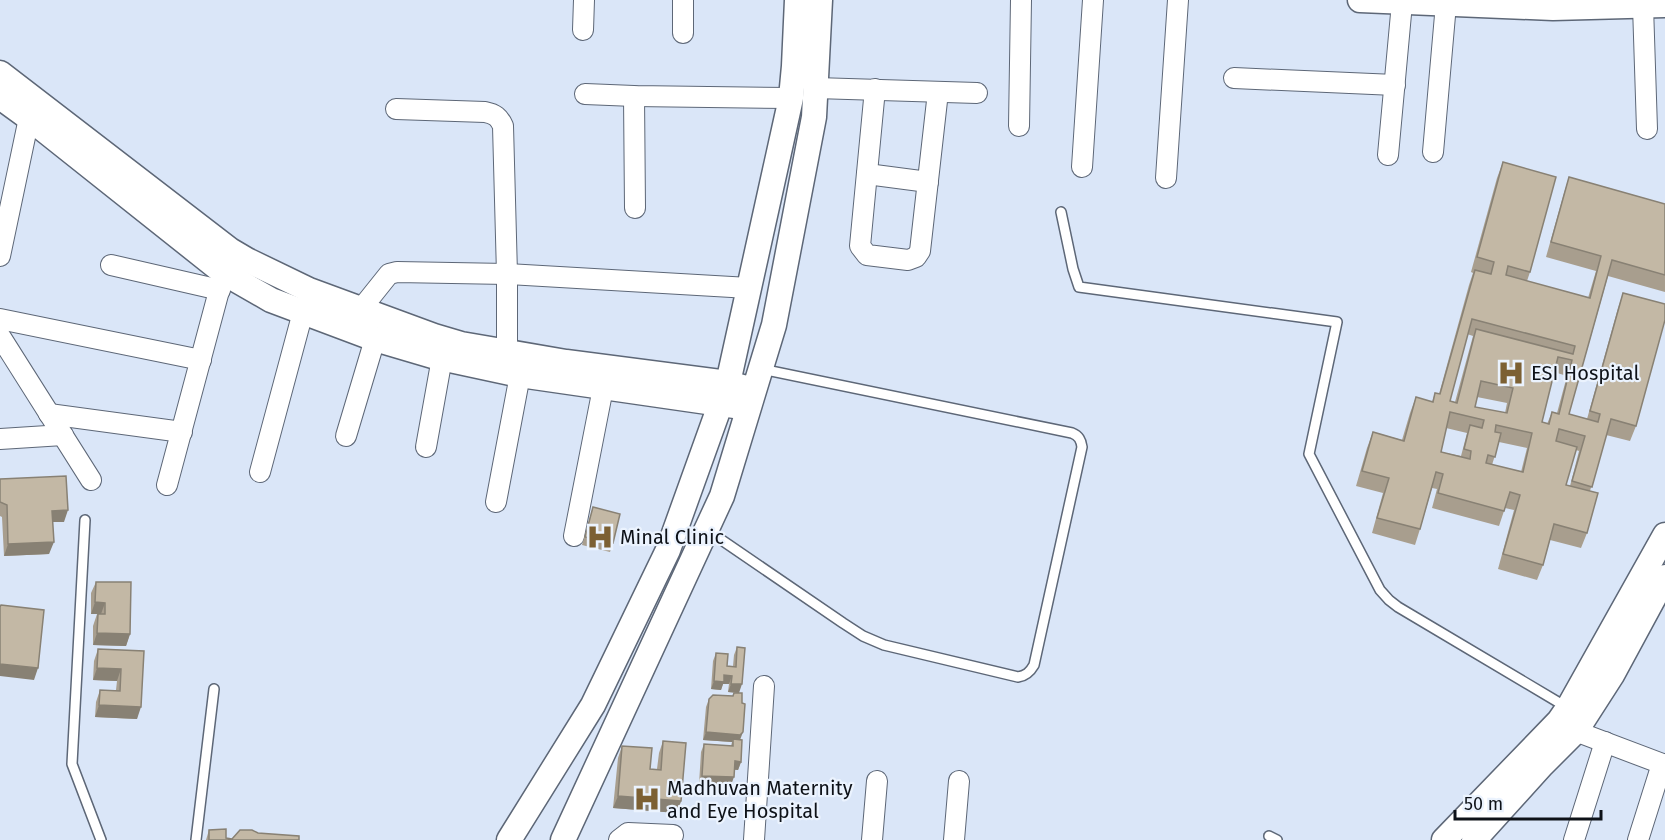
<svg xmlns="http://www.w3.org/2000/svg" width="1665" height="840" viewBox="0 0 1665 840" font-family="'Fira Sans',sans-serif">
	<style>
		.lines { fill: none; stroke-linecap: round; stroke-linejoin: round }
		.service-casing { stroke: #5d6777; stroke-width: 12 }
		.minor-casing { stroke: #5d6777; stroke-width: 22 }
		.tertiary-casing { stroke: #5d6777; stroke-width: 27 }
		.service { stroke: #fff; stroke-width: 9 }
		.minor { stroke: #fff; stroke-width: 20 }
		.tertiary { stroke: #fff; stroke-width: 24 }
		.wall { fill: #a89e8e; fill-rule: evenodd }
		.shaded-wall { fill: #888174 }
		.building { fill: #c3b8a5; stroke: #888174; stroke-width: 1.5; fill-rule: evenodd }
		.labels { text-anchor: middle; stroke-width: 4.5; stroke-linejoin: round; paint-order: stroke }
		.poi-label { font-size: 20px; fill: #0e1218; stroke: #ebf3fe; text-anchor: start }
	</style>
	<rect width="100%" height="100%" fill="#dae6f8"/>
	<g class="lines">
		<defs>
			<g id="service">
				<polyline points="1061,212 1073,269 1079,287 1337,322 1309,454 1380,590 1389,600 1398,607 1568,708"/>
				<polyline points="85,520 72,764 101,840"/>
				<path d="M707 530 843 623 863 636 884 645 1018 677C1026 676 1030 672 1034 665L1082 447C1081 440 1079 436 1072 433L761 369"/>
				<polyline points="1269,836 1277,840"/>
				<polyline points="196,840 214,689"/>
			</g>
			<g id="minor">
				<polyline points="683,0 683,33"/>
				<polyline points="1643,6 1647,129"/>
				<polyline points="583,30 584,0"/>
				<polyline points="1234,78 1395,85"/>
				<polyline points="816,88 977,93"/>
				<polyline points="875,89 860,246 867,255 908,260 916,257 920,251 938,92"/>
				<polyline points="585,94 634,96 791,98"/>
				<polyline points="634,96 635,208"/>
				<path d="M396 109 485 112C495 114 499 117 503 126L507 274V352"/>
				<polyline points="1019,126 1021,0"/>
				<polyline points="1433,152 1446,4"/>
				<polyline points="1388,155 1402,3"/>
				<polyline points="1082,167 1093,0"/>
				<polyline points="867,174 928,182"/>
				<polyline points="1166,178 1178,0"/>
				<polyline points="0,256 29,118"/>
				<polyline points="111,265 220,290"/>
				<polyline points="361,309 389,274 397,272 507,274 749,288"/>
				<polyline points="0,319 201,360"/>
				<polyline points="0,336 91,480"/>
				<polyline points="49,414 182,432"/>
				<polyline points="346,436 375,339"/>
				<polyline points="0,439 63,435"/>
				<polyline points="426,447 442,358"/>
				<polyline points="260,472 303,312"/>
				<polyline points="167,485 227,261"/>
				<polyline points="496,502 520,375"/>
				<polyline points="574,536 603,388"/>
				<polyline points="1562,726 1665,765"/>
				<polyline points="619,840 628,833 673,835"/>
				<polyline points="754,840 764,686"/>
				<polyline points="872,840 877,781"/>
				<polyline points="954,840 959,781"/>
				<polyline points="1574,840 1605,742"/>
				<polyline points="1638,840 1662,764"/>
			</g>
			<g id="tertiary">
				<polyline points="1360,0 1553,8 1665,5"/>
				<polyline points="0,73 230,250 247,260 309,290 434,336 461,344 566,362 728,383 743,387"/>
				<polyline points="0,97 29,118 224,273 271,300 375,339 436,357 520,375 735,406"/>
				<polyline points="509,840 593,705 668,550 728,383 791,98 794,66 797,0"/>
				<polyline points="563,840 722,496 774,325 814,117 820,0"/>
				<polyline points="1444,840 1559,721 1568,708 1665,535"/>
				<polyline points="1474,840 1542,765 1576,731 1612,675 1665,577"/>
			</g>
		</defs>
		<use href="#service" class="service-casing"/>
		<use href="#minor" class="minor-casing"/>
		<use href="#tertiary" class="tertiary-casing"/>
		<use href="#service" class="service"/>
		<use href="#minor" class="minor"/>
		<use href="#tertiary" class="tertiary"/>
	</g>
	<g class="wall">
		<path d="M1503 162 1530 272 1527 281 1588 298 1596 271 1546 257 1564 193 1569 177 1665 204V292L1608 276 1569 414 1587 419 1618 308 1623 293 1636 426 1630 441 1606 435 1590 491 1587 533 1581 548 1550 540 1543 565 1537 580 1498 569 1514 510 1505 508 1499 526 1432 508 1437 489 1432 488 1420 529 1415 545 1372 533 1383 493 1356 486 1367 448 1373 432 1402 440 1410 413 1416 397 1432 402 1435 393 1439 394 1469 285 1473 273 1471 272 1497 178ZM1467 334 1473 336 1455 402 1450 401ZM1554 372 1567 376 1557 413 1552 412 1547 424 1542 422ZM1477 397 1507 403 1505 413 1475 407ZM1446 428 1467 433 1461 456 1441 452ZM1499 442 1527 448 1521 472 1492 465ZM1576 450 1579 451 1570 486 1566 485Z"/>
		<polygon points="0,479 64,522 53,522 49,554 4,556 2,517 0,516"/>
		<polygon points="593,507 613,543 610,552 582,545"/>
		<polygon points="96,582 130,634 126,646 93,645 93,626 97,614 91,614 91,593"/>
		<polygon points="737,647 739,693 728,692 729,684 723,684 721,690 711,689 713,661 716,653 727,666 733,666 734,655"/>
		<polygon points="98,649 144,651 137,719 95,717 96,702 100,690 116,690 117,681 93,680 94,661"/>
		<polygon points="709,699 740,740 741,762 738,770 735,770 731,785 699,784 701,752 704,744 731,746 732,742 703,740 706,707"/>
		<polygon points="663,741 681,801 677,813 613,808 618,758 622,746 650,769 657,769 659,753"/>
		<polygon points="209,830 226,838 232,839 258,833 299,840 206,840"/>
	</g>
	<g class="shaded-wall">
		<polygon points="68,510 64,522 48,522 52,511"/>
		<polygon points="54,542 49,554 4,556 8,544"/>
		<polygon points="95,602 105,603 101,614 91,614"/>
		<polygon points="97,633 130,634 126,646 93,645"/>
		<polygon points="0,664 38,668 34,680 0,676"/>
		<polygon points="97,668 121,669 117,681 93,680"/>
		<polygon points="724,675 732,676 729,684 723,684 721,690 711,689 714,681"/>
		<polygon points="731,684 742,684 739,693 728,692"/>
		<polygon points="99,705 141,707 137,719 95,717"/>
		<polygon points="706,732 743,732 740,740 733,739 732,742 703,740"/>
		<polygon points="735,761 741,762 738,770 732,769"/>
		<polygon points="702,776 734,777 731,785 699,784"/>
		<polygon points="618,796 681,801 677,813 613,808"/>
	</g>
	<g class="building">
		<path d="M1503 162 1556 177 1530 272 1508 266 1506 275 1590 298 1601 256 1551 242 1569 177 1665 204V275L1612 260 1569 414 1598 422 1600 414 1590 411 1623 293 1665 304V320L1636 426 1611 419 1592 487 1572 481 1585 436 1559 429 1556 441 1577 447 1566 485 1598 493 1587 533 1554 524 1543 565 1503 554 1520 495 1510 492 1504 511 1438 493 1443 474 1436 472 1420 529 1377 518 1389 478 1362 471 1373 432 1404 441 1416 397 1433 402 1435 393 1440 394 1475 270 1491 274 1494 262 1477 257ZM1472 319 1575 346 1573 354 1476 329 1457 403 1450 401ZM1558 357 1572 360 1559 414 1552 412 1549 424 1542 422ZM1481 381 1513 388 1507 413 1475 407ZM1450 412 1484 420 1482 428 1470 425 1464 449 1471 451 1470 459 1441 452ZM1496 425 1532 433 1523 472 1486 463 1488 455 1495 457 1501 433 1495 432Z"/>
		<polygon points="66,476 68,510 52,511 54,542 8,544 7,505 0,502 0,479"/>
		<polygon points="593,507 620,514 613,543 585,537"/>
		<polygon points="96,582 131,582 130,634 97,633 98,614 105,614 105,603 95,602"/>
		<polygon points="1,605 44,610 38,668 0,664 0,607"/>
		<polygon points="737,647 745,648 742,684 731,684 732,676 724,675 724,682 714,681 716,653 728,654 727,666 736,667"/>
		<polygon points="98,649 144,651 141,707 99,705 100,690 120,691 121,669 97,668"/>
		<polygon points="734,693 742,693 742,703 745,704 743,732 740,735 706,732 709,699 713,695 733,696"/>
		<polygon points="733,739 742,740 741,762 735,761 734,777 702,776 704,744 733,746"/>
		<polygon points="663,741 686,743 681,801 618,796 622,746 652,748 650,769 661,770"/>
		<polygon points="226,829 226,838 232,839 240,830 252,830 258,833 299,836 299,840 209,840 209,830"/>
	</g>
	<defs>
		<symbol id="hospital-bare" viewBox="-9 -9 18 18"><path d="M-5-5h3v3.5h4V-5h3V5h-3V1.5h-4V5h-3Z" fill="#7c6033" stroke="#ebf3fe" stroke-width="2.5" paint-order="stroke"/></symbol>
	</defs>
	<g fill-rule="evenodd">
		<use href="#hospital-bare" x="1492" y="354" width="38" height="38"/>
		<use href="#hospital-bare" x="581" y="518" width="38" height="38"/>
		<use href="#hospital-bare" x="628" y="780" width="38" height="38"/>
	</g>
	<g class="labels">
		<g class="poi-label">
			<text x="1531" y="380">ESI Hospital</text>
			<text x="620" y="544">Minal Clinic</text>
			<text x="667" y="795">Madhuvan Maternity<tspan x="667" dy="23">and Eye Hospital</tspan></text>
		</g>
	</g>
	<path d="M1455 810v9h146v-9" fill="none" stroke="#0e1218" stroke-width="3"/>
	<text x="1464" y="810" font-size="18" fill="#0e1218" stroke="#ebf3fe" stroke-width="4.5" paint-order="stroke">50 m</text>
</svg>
